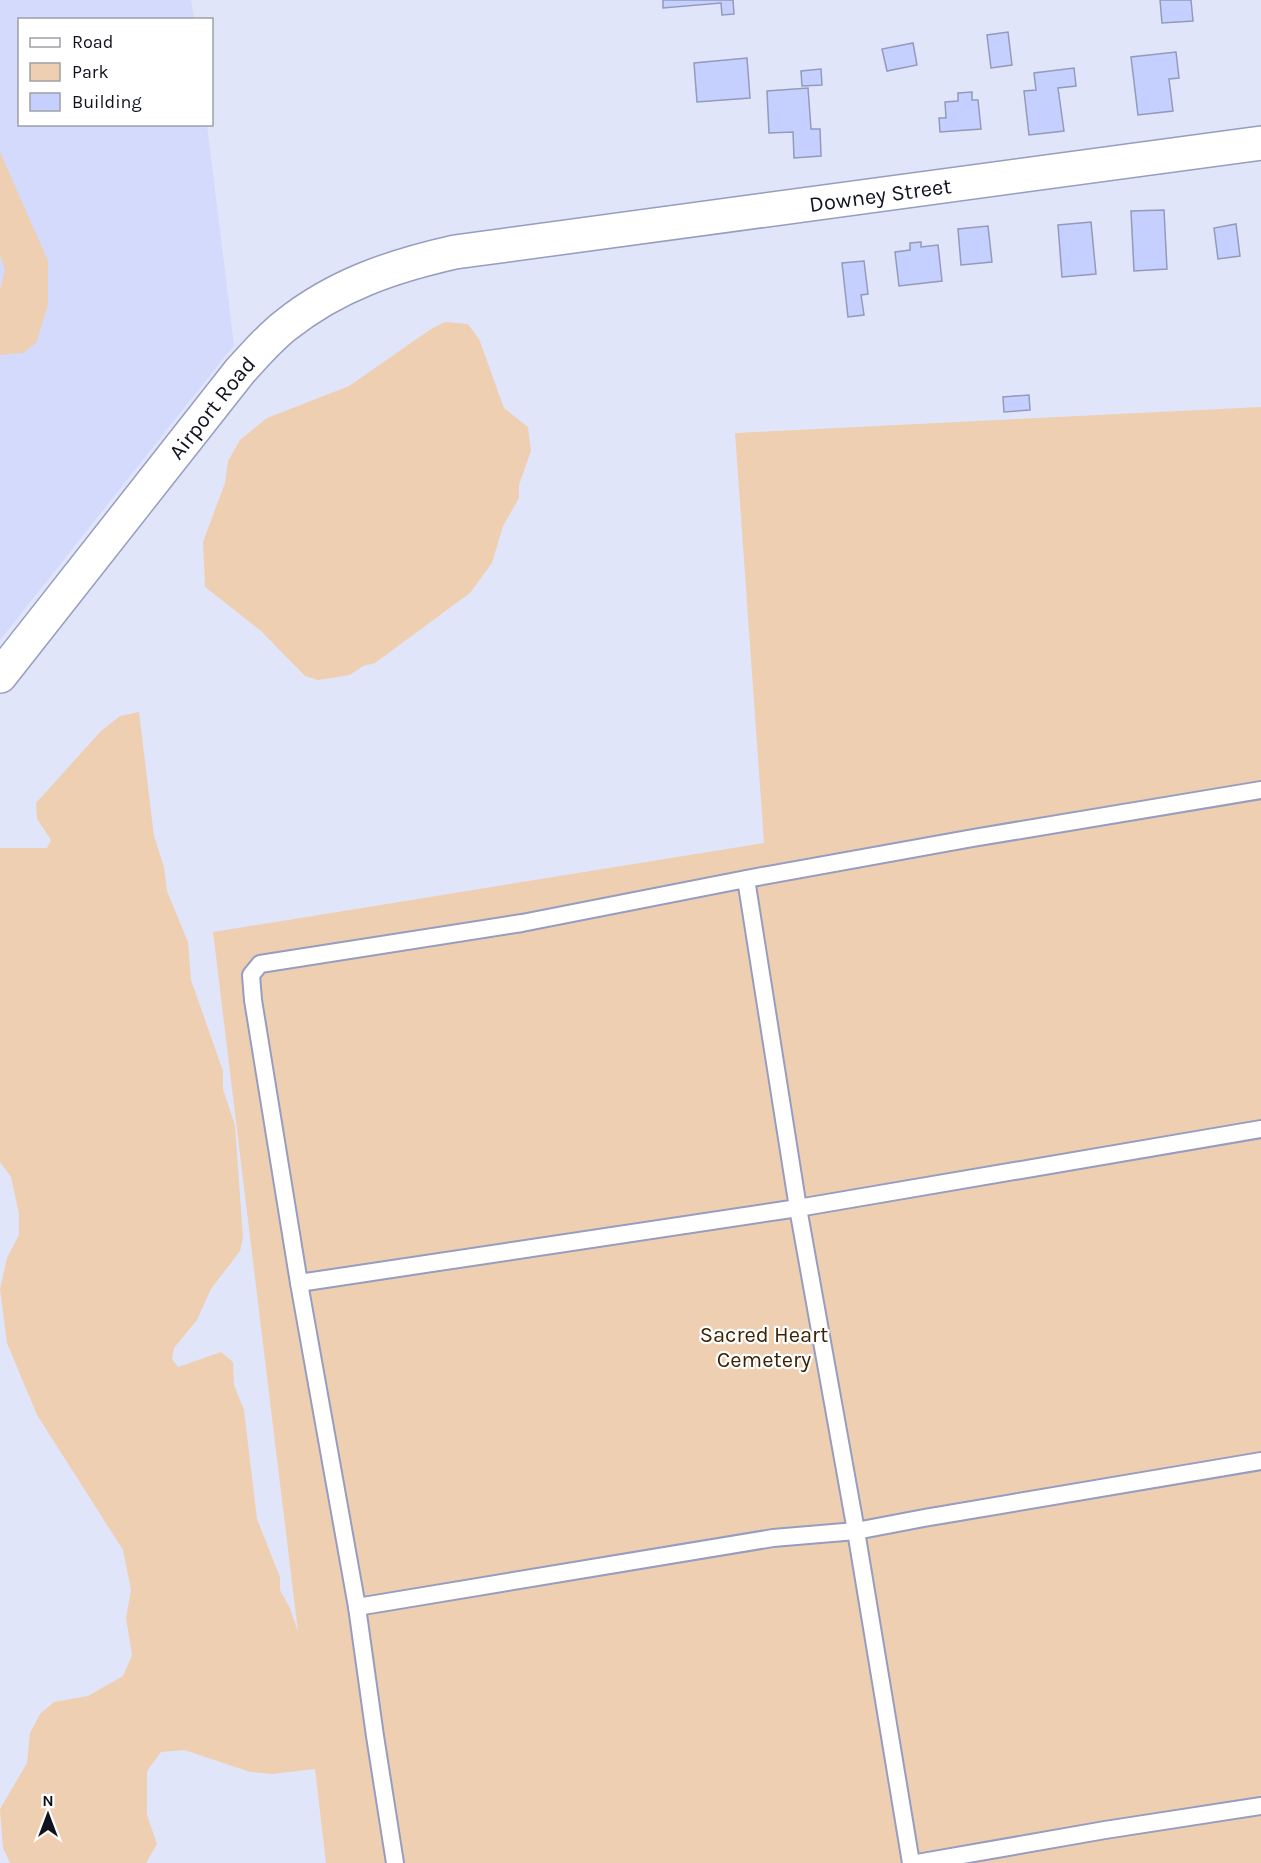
<svg xmlns="http://www.w3.org/2000/svg" width="1261" height="1863" viewBox="0 0 1261 1863" font-family="Karla,sans-serif">
	<style>
		.built { fill: #d3dafb }
		.green { fill: #efcfb2 }
		.building { fill: #c6d0ff; stroke: #939aba; stroke-width: 1.5 }
		.lines { fill: none; stroke-linecap: round; stroke-linejoin: round }
		.service-casing { stroke: #969dbe; stroke-width: 20 }
		.tertiary-casing { stroke: #969dbe; stroke-width: 36 }
		.service { stroke: #fff; stroke-width: 16 }
		.tertiary { stroke: #fff; stroke-width: 33 }
		.labels { text-anchor: middle; stroke-width: 4.5; stroke-linejoin: round; paint-order: stroke }
		.street-label { font-size: 22px; fill: #10121e; stroke: #fff }
		.park-label { font-size: 22px; fill: #3d2305; stroke: #fff }
	</style>
	<rect width="100%" height="100%" fill="#e1e5fa"/>
	<polygon class="built" points="0,0 191,0 194,19 20,20 20,124 207,125 234,345 0,640"/>
	<g class="green">
		<polygon points="0,152 48,261 48,305 36,343 23,353 0,355 0,290 5,269 0,256"/>
		<polygon points="445,322 468,324 479,339 504,408 528,427 531,451 519,485 519,498 503,526 492,563 470,593 375,663 363,666 350,675 318,680 305,676 261,631 205,587 203,542 225,483 228,461 240,440 267,418 349,386 431,329"/>
		<polygon points="1261,407 1261,1863 326,1863 315,1769 272,1774 250,1772 184,1750 161,1752 147,1771 147,1815 157,1844 146,1863 10,1863 3,1848 0,1809 27,1763 30,1733 40,1714 54,1702 88,1696 123,1676 132,1655 126,1618 131,1590 123,1550 37,1415 7,1343 0,1289 7,1258 19,1235 19,1214 11,1177 0,1162 0,848 47,848 51,840 37,819 36,803 101,731 120,716 139,712 154,836 164,867 167,891 188,942 191,980 223,1071 223,1089 235,1125 243,1238 240,1251 211,1289 197,1320 174,1348 172,1359 178,1367 221,1352 233,1362 234,1385 244,1410 257,1519 280,1577 280,1590 290,1608 298,1632 213,932 764,843 735,433"/>
	</g>
	<g class="building">
		<polygon points="663,0 733,0 734,14 722,15 721,3 663,8"/>
		<polygon points="1160,0 1191,0 1193,21 1162,23"/>
		<polygon points="1008,32 1012,65 991,68 987,35"/>
		<polygon points="913,43 917,65 887,71 882,49"/>
		<polygon points="1176,52 1179,78 1169,79 1173,111 1138,115 1131,57"/>
		<polygon points="747,58 750,98 697,102 694,63"/>
		<polygon points="1074,68 1076,86 1058,88 1064,131 1029,135 1024,91 1036,90 1034,73"/>
		<polygon points="821,69 822,85 802,86 801,71"/>
		<polygon points="808,88 811,129 820,129 821,156 794,158 793,132 769,133 767,91"/>
		<polygon points="972,92 972,100 978,100 981,129 940,132 939,118 946,118 945,102 958,101 958,93"/>
		<polygon points="1164,210 1167,269 1134,271 1131,211"/>
		<polygon points="1091,222 1096,274 1062,277 1058,225"/>
		<polygon points="1236,224 1240,256 1218,259 1214,228"/>
		<polygon points="988,226 992,262 961,265 958,229"/>
		<polygon points="921,242 921,247 938,245 942,281 899,286 895,252 910,250 910,243"/>
		<polygon points="864,261 868,294 861,295 864,315 848,317 842,263"/>
		<polygon points="1029,395 1030,410 1004,412 1003,397"/>
	</g>
	<g class="lines">
		<defs>
			<g id="service">
				<polyline points="746,879 798,1208 299,1283 253,1000 251,975 260,964 522,923 746,879 973,838 1261,790"/>
				<polyline points="299,1283 357,1607"/>
				<polyline points="395,1863 375,1736 357,1607 773,1538 856,1531 924,1518 1261,1461"/>
				<polyline points="911,1863 856,1531 798,1208 1261,1129"/>
				<polyline points="917,1863 1105,1830 1261,1806"/>
			</g>
			<g id="tertiary">
				<path id="s1" d="M0 676 240 371C255 355 269 338 286 325 336 285 393 266 455 252L1261 143"/>
			</g>
		</defs>
		<use href="#service" class="service-casing"/>
		<use href="#tertiary" class="tertiary-casing"/>
		<use href="#service" class="service"/>
		<use href="#tertiary" class="tertiary"/>
	</g>
	<g class="labels">
		<g class="street-label">
			<text dy="8" stroke="none"><textPath href="#s1" startOffset="1068">Downey Street</textPath></text>
			<text dy="8" stroke="none"><textPath href="#s1" startOffset="342">Airport Road</textPath></text>
		</g>
		<g class="park-label">
			<text x="764" y="1342">Sacred Heart<tspan x="764" dy="25">Cemetery</tspan></text>
		</g>
	</g>
	<rect x="18" y="18" width="195" height="108" fill="#ffffff" stroke="#9fa0a5" stroke-width="1.5"/>
	<rect x="30" y="38" width="30" height="9" fill="#ffffff" stroke="#9fa0a5" stroke-width="1.5"/>
	<text x="72" y="48" font-size="18" fill="#10121e">Road</text>
	<rect x="30" y="63" width="30" height="18" fill="#efcfb2" stroke="#9fa0a5" stroke-width="1.5"/>
	<text x="72" y="78" font-size="18" fill="#10121e">Park</text>
	<rect x="30" y="93" width="30" height="18" fill="#c6d0ff" stroke="#9fa0a5" stroke-width="1.5"/>
	<text x="72" y="108" font-size="18" fill="#10121e">Building</text>
	<g transform="translate(48 1815)" stroke="#ffffff" stroke-width="4.5" paint-order="stroke">
	<path d="M0-4.5L10 22L0 15L-10 22Z" fill="#10121e"/>
	<text y="-9" font-size="16" font-weight="bold" text-anchor="middle" fill="#10121e">N</text>
	</g>
</svg>
